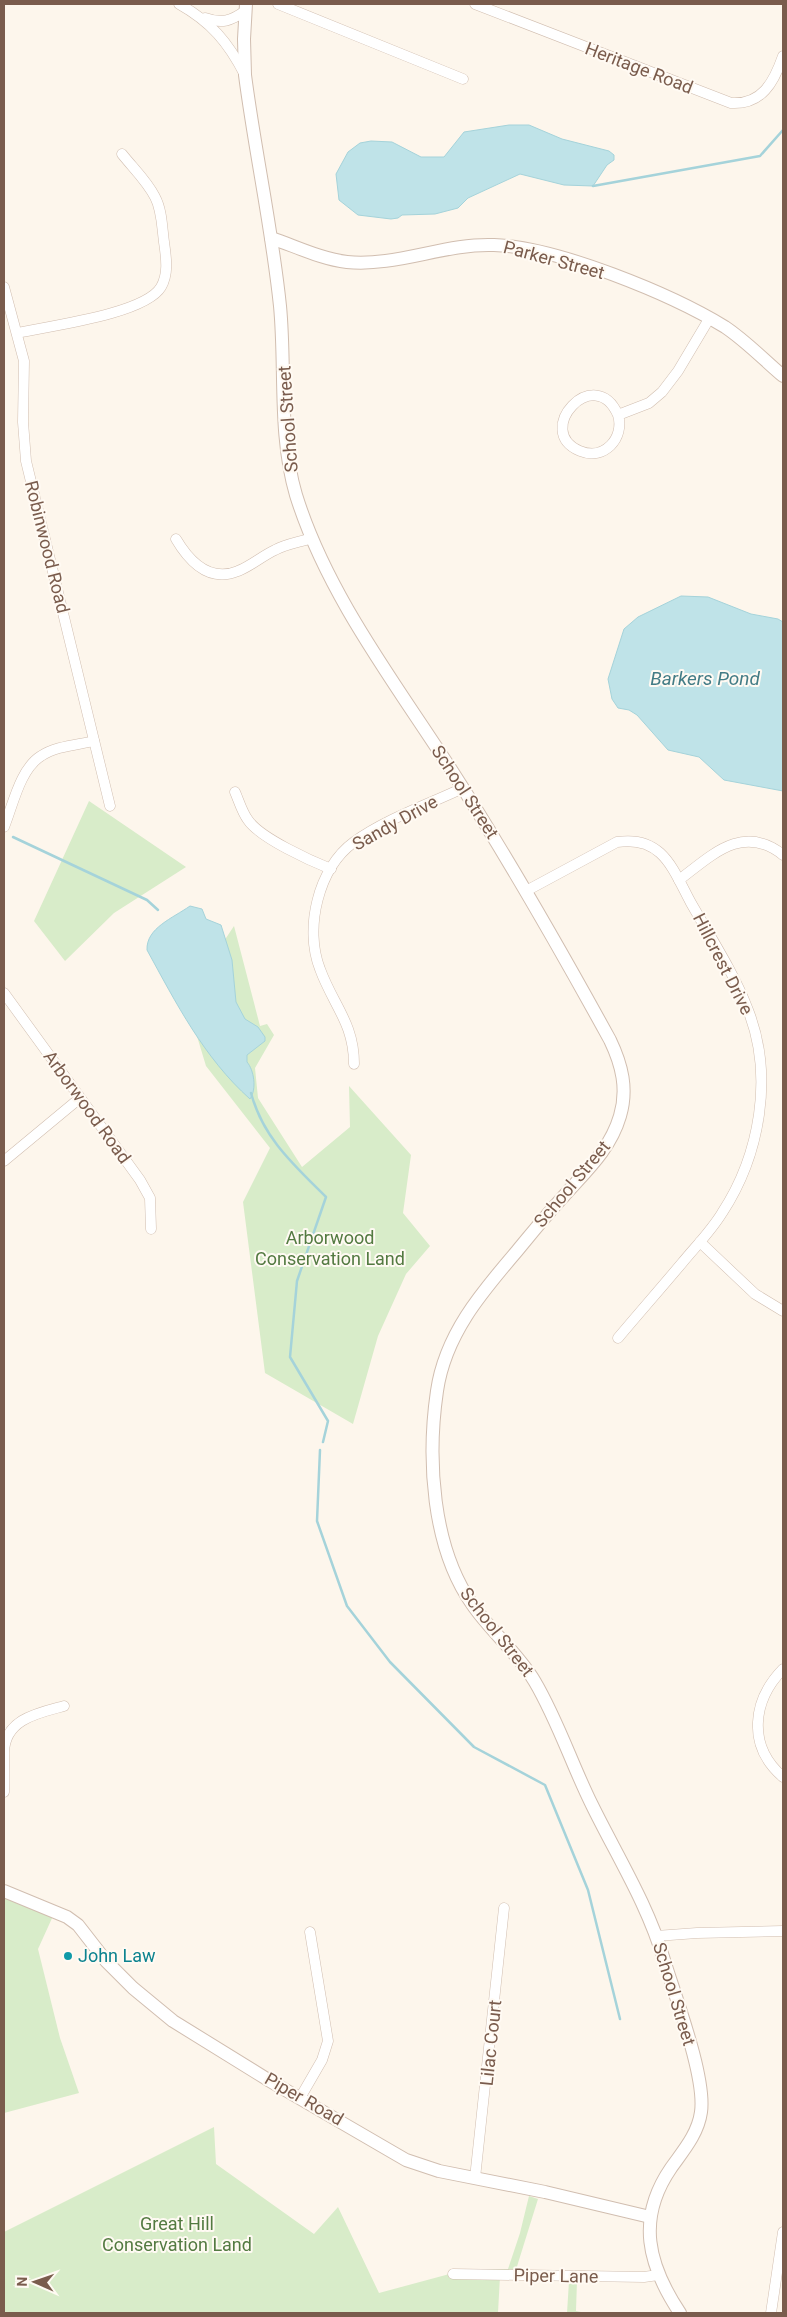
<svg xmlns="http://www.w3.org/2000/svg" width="787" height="2317" viewBox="0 0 787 2317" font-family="Roboto,sans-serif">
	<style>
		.green { fill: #d8ecc9 }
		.water { fill: #bfe3e8; stroke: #a5d3da }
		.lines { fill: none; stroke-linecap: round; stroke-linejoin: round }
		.stream { stroke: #a5d3da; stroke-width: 2.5 }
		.minor-casing { stroke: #d1beb0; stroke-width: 11 }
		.tertiary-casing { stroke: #d1beb0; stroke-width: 14 }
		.minor { stroke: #fff; stroke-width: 10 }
		.tertiary { stroke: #fff; stroke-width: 12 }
		.culture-dot { fill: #0f9aa8; stroke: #fffaf3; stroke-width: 2 }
		.labels { text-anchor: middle; stroke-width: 4; stroke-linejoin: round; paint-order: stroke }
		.street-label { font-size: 18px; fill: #7a5c4d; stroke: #fffaf3 }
		.park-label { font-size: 18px; fill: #537a41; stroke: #fffaf3 }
		.culture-label { font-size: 18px; fill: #0d838f; stroke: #fffaf3; text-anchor: start }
		.water-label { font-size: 19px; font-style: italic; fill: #437c86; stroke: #fffaf3 }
	</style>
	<rect width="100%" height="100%" fill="#fdf6ec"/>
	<g class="green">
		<polygon points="89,801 186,867 114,913 65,961 34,921"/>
		<polygon points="234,926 260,1026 267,1024 274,1035 255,1068 258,1098 302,1167 350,1127 349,1086 411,1155 403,1213 430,1246 406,1274 378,1336 353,1424 265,1373 243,1202 270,1148 206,1066 173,957 224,941"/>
		<polygon points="4,1896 53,1916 38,1949 60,2038 79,2093 4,2113"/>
		<polygon points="214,2127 216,2164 314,2234 338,2207 379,2293 468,2269 508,2269 520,2233 529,2196 538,2199 514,2276 500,2276 498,2313 4,2313 4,2232"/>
		<polygon points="569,2281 577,2281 576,2311 586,2313 567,2313"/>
	</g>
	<g class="water">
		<polygon points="509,125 529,125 562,139 609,151 614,155 614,160 607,165 593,186 564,185 520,174 468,198 458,208 435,214 402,215 398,218 391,219 358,215 339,200 336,174 348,152 360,143 371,141 392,142 421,157 444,157 464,132"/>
		<polygon points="681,596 708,597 751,614 778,619 783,622 783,791 724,780 699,757 668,750 637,715 629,710 618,708 612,699 608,679 624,629 638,617"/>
		<path d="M190 906 202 909 206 919 221 925 232 960 236 1002 245 1019 258 1027 265 1037V1041L247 1055V1062C254 1070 257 1089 250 1099 204 1058 176 1003 147 950 146 928 173 918 190 906Z"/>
	</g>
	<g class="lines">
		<g class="stream">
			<polyline points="593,186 760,156 783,130"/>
			<polyline points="13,837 147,900 158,910"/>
			<path d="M251 1093C263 1138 294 1165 326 1197L297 1281 290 1357 328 1421 323 1442"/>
			<polyline points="320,1450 317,1521 347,1606 390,1662 474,1747 545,1785 588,1890 620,2019"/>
		</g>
		<defs>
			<g id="minor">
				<path d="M179 4C211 22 228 42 245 75"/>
				<polyline points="278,4 463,79"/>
				<path d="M475 4 731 103C762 105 774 82 783 56"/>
				<path d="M205 18C222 24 231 21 245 11"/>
				<polyline points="4,287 24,361 23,422 26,461 110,806"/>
				<path d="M17 333C49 326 145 314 161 287 169 273 166 257 164 242 162 227 162 210 155 197 147 181 133 168 122 154"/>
				<path d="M618 415C625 438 604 461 580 451 532 431 595 362 618 415L649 403 662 392 678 371 709 319"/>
				<path d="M176 539C189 561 209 583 238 571 251 566 262 556 275 550 286 544 300 542 312 538"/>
				<path d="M235 792C239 801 242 812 248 820 260 838 311 861 331 869"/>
				<path d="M4 827C13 805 20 769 41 756 56 746 77 745 94 741"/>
				<path d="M679 880C712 855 743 823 783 855"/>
				<path d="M526 891 617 842C663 835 673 870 691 903 711 938 734 973 748 1010 774 1076 760 1155 722 1213 711 1231 696 1246 682 1263 661 1288 639 1313 618 1338"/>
				<polyline points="4,993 140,1180 150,1198 151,1229"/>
				<path d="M354 1064C354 1023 333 1005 320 969 304 929 318 868 354 842 386 819 427 805 463 788"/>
				<polyline points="4,1161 80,1098"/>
				<polyline points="700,1242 755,1294 783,1311"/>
				<path d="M783 1669C752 1701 747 1746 783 1777"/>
				<path d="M4 1792C5 1778 4 1765 4 1752 5 1719 38 1713 64 1706"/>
				<polyline points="656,1936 697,1933 783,1931"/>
				<polyline points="300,2098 322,2060 328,2041 310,1932"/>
				<polyline points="475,2178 504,1908"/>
				<polyline points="453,2274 644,2277 658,2275"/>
				<polyline points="771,2313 783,2232"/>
			</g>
			<g id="tertiary">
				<path d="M246 4 244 39 245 75C255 152 272 228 280 306 286 368 278 434 296 495 327 595 396 684 452 771 508 858 560 949 610 1040 622 1065 628 1089 620 1116 610 1150 586 1171 563 1197 547 1214 532 1233 517 1251 481 1293 445 1335 437 1391 427 1459 432 1547 472 1604 491 1632 518 1653 535 1682 558 1721 572 1765 592 1805 617 1856 648 1905 664 1960 675 1996 706 2077 701 2112 698 2134 683 2151 671 2168 636 2219 648 2265 680 2313"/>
				<path d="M271 238C295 246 321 259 347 262 396 267 445 243 494 245 557 247 671 294 725 327 746 341 764 360 783 376"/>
				<polyline points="4,1891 67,1917 78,1925 106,1961 133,1988 173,2021 270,2081 406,2160 439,2171 545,2192 650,2217"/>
			</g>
		</defs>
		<use href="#minor" class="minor-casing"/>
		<use href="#tertiary" class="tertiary-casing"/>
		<use href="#minor" class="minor"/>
		<use href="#tertiary" class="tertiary"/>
	</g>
	<circle class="culture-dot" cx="68" cy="1956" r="5"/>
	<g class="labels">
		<g class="street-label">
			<text transform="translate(639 68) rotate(21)" y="6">Heritage Road</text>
			<text transform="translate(554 260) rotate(15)" y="6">Parker Street</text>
			<text transform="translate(288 419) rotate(-94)" y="6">School Street</text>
			<text transform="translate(47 547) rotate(76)" y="6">Robinwood Road</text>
			<text transform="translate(465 792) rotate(57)" y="6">School Street</text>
			<text transform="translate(395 823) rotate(-29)" y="6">Sandy Drive</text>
			<text transform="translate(723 964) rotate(63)" y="6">Hillcrest Drive</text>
			<text transform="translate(87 1107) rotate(54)" y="6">Arborwood Road</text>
			<text transform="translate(572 1184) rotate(-50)" y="6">School Street</text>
			<text transform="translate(497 1632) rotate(52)" y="6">School Street</text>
			<text transform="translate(674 1994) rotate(73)" y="6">School Street</text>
			<text transform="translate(491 2043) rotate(-84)" y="6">Lilac Court</text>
			<text transform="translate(304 2099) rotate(30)" y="6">Piper Road</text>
			<text transform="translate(556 2276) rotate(1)" y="6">Piper Lane</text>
		</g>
		<g class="park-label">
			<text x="330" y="1244">Arborwood<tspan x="330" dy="21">Conservation Land</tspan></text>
			<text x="177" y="2230">Great Hill<tspan x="177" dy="21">Conservation Land</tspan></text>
		</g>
		<g class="culture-label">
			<text x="78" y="1962">John Law</text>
		</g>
		<g class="water-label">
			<text x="705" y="685">Barkers Pond</text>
		</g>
	</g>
	<rect width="787" height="2317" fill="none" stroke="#7a5c4d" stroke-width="10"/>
	<g transform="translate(35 2282) rotate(272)" stroke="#fffaf3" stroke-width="4" paint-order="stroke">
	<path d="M0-4L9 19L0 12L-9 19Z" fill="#7a5c4d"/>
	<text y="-8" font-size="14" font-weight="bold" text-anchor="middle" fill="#7a5c4d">N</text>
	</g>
</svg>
